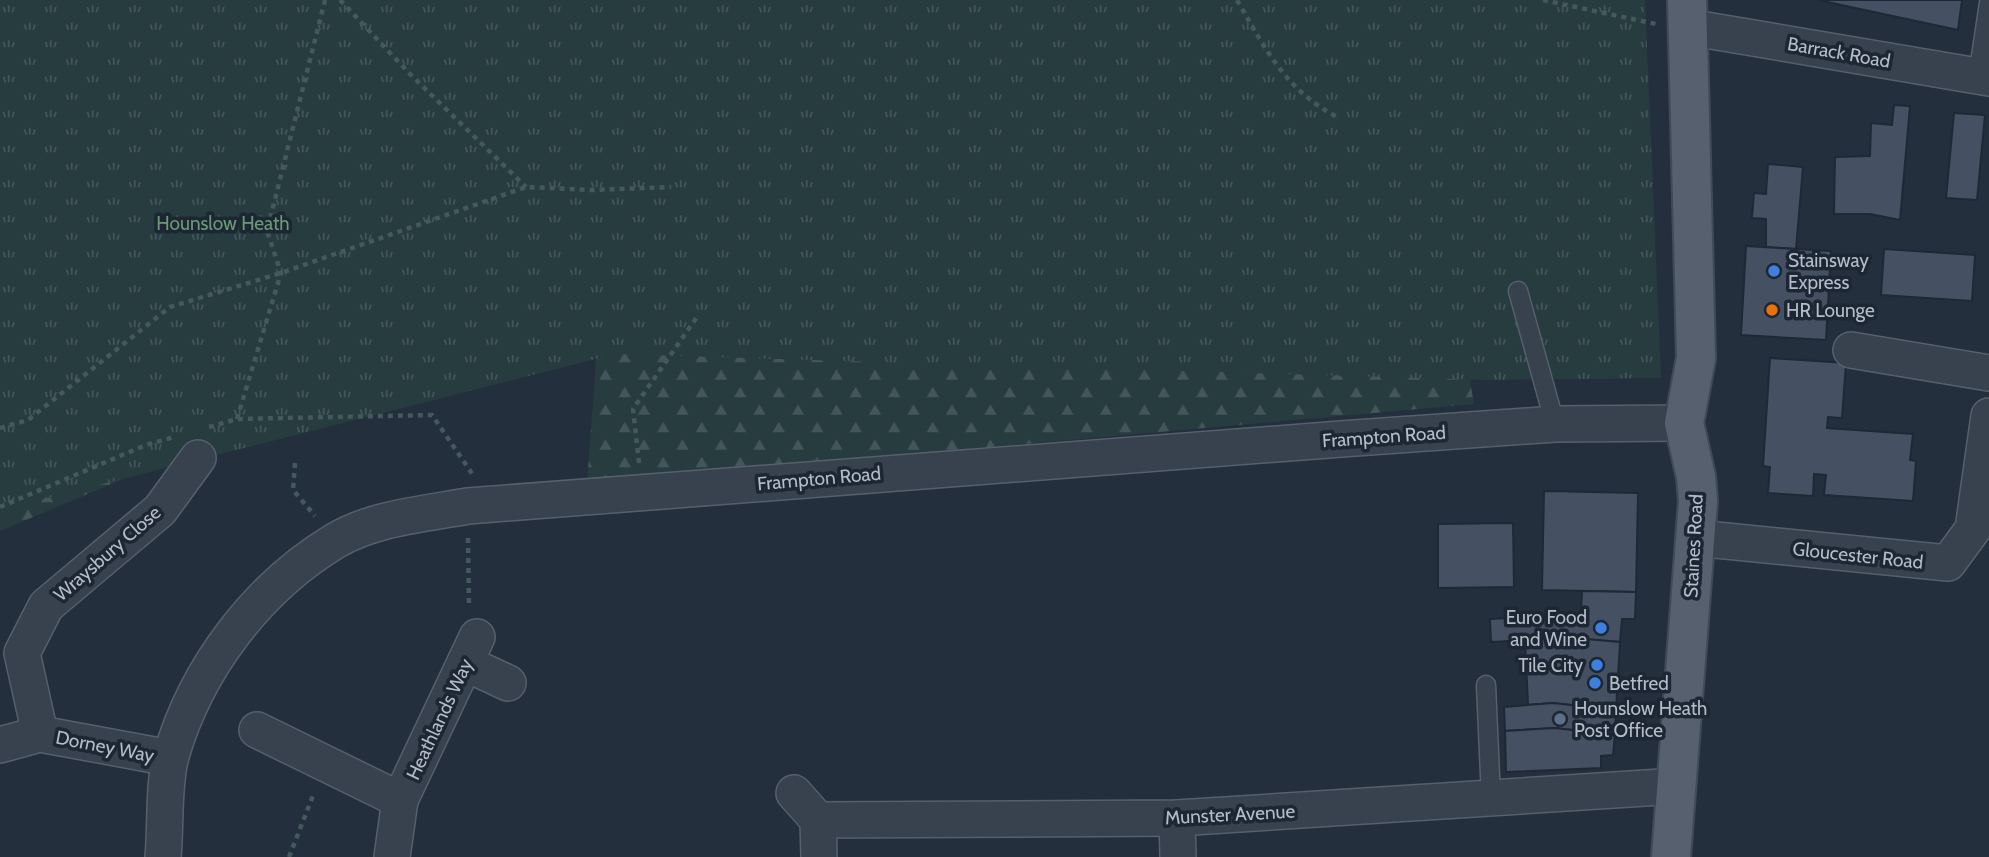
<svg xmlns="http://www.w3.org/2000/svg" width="1989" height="857" viewBox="0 0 1989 857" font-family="Cabin,sans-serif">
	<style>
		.forest { fill: url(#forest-firs) }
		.park { fill: url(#park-tufts) }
		.building { fill: #455162; stroke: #1f2835; stroke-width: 2 }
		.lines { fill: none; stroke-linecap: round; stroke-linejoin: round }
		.service-casing { stroke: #565f6c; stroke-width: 21 }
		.minor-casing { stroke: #565f6c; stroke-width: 38 }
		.primary-casing { stroke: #414a57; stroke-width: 42 }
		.path { stroke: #44595c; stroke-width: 4.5; stroke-dasharray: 5 5; stroke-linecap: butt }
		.service { stroke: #38414e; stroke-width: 18 }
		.minor { stroke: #38414e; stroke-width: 35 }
		.primary { stroke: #56606e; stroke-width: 38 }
		.shop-dot { fill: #3f7fe0; stroke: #1d2633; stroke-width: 2.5 }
		.food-dot { fill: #e8710a; stroke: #1d2633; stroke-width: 2.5 }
		.service-dot { fill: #5c6f8a; stroke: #1d2633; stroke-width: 2.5 }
		.labels { text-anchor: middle; stroke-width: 7; stroke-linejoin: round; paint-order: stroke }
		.street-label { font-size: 19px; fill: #b4bcc9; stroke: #1d2633 }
		.park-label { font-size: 19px; fill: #6b9a76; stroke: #1d2633 }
		.poi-label { font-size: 19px; fill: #b4bcc9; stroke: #1d2633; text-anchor: start }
	</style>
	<defs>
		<pattern id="forest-firs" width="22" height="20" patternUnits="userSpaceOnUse" patternTransform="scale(1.75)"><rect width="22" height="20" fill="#263c3f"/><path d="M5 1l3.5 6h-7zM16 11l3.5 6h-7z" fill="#435659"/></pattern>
		<pattern id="park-tufts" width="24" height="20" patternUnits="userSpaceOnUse" patternTransform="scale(1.75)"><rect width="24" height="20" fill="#263c3f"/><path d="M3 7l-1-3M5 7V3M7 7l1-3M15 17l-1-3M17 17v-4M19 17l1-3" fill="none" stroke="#435659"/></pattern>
	</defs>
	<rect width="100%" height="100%" fill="#242f3e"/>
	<polygon class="forest" points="673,0 1459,319 1474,404 587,483 603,266 429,350 0,531 0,353"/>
	<polygon class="park" points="0,0 1645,0 1661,378 1488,380 615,354 0,510"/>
	<g class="building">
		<polygon points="1818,0 1962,0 1958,30"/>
		<polygon points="1894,105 1910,106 1900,220 1870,214 1834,214 1835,157 1870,156 1871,123 1892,125"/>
		<polygon points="1954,113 1985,115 1977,200 1946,198"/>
		<polygon points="1768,164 1803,167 1796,249 1766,247 1766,219 1752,218 1754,193 1766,194"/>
		<polygon points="1746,246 1831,251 1826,340 1741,335"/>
		<polygon points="1884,249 1975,255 1972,301 1881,295"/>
		<polygon points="1770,358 1846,363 1842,418 1828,417 1827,428 1913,434 1910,460 1916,461 1913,501 1824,495 1826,475 1814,474 1813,496 1768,493 1770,467 1763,466"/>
		<polygon points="1544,491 1638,493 1636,592 1542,590"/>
		<polygon points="1513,523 1514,587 1438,588 1438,524"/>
		<polygon points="1582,591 1636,592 1635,619 1622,619 1620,642 1560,638 1491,642 1490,619 1581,614"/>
		<polygon points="1575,638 1620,642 1616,710 1553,703 1528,705 1525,639"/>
		<polygon points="1553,703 1616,710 1615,735 1555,728 1505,731 1504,707"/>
		<polygon points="1555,728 1615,735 1613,755 1601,756 1601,768 1506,772 1505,731"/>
	</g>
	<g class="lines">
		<defs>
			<g id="service">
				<polyline points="1978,76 1989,3"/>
				<polyline points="1518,291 1555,424"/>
				<polyline points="1486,685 1491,798"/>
			</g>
			<g id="minor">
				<polyline points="1688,27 1989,78"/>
				<polyline points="1851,350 1989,373"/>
				<polyline points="1696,538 1948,563 1973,529 1989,416"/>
				<polyline points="465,663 508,683"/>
				<polyline points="257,730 400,800"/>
				<polyline points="40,734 22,653 46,606 160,510 198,458"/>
				<polyline points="0,745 40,734 170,758"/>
				<polyline points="794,793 818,820"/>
				<polyline points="1177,818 1178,857"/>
				<path d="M163 857C166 827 163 784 171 756 196 669 257 588 335 541 373 518 424 514 468 506L1341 439 1555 424 1684 423"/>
				<polyline points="392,857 400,800 477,637"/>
				<polyline points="819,857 818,820 1177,818 1677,786"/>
			</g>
			<polyline id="primary" points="1671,857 1698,501 1696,477 1684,423 1696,358 1687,0"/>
		</defs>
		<use href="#service" class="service-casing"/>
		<use href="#minor" class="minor-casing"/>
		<use href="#primary" class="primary-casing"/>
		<g class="path">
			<polyline points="340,0 410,74 526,187"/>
			<path d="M1237 0C1266 50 1286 91 1339 118"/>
			<polyline points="1543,0 1656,24"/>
			<polyline points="237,419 281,273 267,231 325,0"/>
			<polyline points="209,427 237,419 432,415 473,475"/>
			<polyline points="0,428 28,420 170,307 281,273 526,187 592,190 671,187"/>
			<polyline points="295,463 293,490 315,516"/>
			<polyline points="639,463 633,409 699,314"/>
			<polyline points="0,507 146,445 174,437"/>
			<polyline points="468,538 469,606"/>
			<polyline points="289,857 314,793"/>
		</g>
		<use href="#service" class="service"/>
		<use href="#minor" class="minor"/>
		<use href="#primary" class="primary"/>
	</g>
	<g class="shop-dot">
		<circle cx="1774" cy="271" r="7"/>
		<circle cx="1601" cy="628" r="7"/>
		<circle cx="1597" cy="665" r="7"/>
		<circle cx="1595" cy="683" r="7"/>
	</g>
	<circle class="food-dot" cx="1772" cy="310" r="7"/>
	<circle class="service-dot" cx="1560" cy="719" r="7"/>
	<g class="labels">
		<g class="street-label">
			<text transform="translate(1839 52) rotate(10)" y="7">Barrack Road</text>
			<text transform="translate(1384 436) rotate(-4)" y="7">Frampton Road</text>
			<text transform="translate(819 478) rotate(-5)" y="7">Frampton Road</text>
			<text transform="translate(1693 546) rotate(-87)" y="7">Staines Road</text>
			<text transform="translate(107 553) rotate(-41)" y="7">Wraysbury Close</text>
			<text transform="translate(1858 555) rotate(6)" y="7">Gloucester Road</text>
			<text transform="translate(439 719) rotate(-65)" y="7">Heathlands Way</text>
			<text transform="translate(105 746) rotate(11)" y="7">Dorney Way</text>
			<text transform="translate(1230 814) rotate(-3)" y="7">Munster Avenue</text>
		</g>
		<g class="park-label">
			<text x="223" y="230">Hounslow Heath</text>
		</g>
		<g class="poi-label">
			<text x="1788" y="267">Stainsway<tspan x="1788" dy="22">Express</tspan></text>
			<text x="1786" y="317">HR Lounge</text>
			<text x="1587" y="624" text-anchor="end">Euro Food<tspan x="1587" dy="22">and Wine</tspan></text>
			<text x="1583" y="672" text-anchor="end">Tile City</text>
			<text x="1609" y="690">Betfred</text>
			<text x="1574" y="715">Hounslow Heath<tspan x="1574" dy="22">Post Office</tspan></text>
		</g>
	</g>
</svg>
